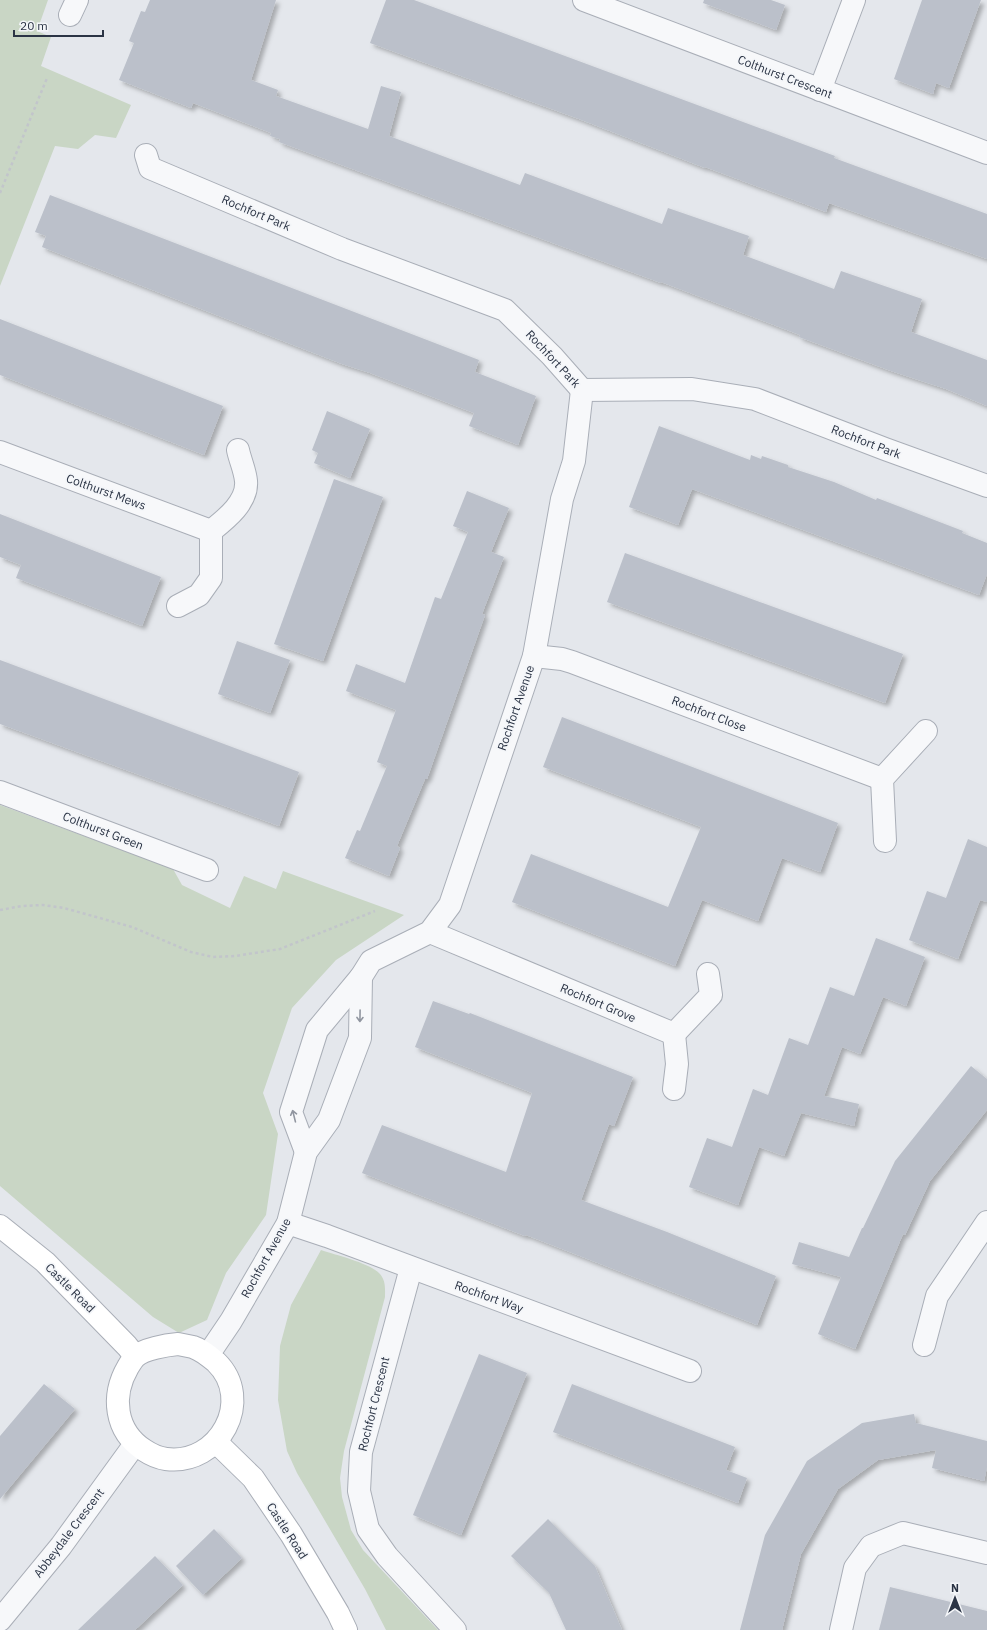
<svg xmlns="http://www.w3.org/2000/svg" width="987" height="1630" viewBox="0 0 987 1630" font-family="'IBM Plex Sans',sans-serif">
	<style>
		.green { fill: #c9d6c5 }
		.building { fill: #bbc0ca; filter: url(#shadow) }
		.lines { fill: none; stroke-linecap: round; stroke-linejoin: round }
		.street-casing { stroke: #a9aeb7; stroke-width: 24 }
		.secondary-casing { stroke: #a9aeb7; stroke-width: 24 }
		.path { stroke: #c2c5cb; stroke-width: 2.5; stroke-dasharray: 3 3; stroke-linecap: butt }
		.street { stroke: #f7f8fa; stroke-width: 22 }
		.secondary { stroke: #fff; stroke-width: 22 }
		.oneway { stroke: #9196a0 }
		.labels { text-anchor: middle; stroke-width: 3.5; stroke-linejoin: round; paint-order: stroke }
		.street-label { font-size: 12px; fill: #2b3445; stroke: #f4f6f9 }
	</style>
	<defs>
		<filter id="shadow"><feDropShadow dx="3.5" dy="3.5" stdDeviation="2" flood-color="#0004"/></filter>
	</defs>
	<rect width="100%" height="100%" fill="#e4e7ec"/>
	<g class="green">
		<polygon points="0,0 48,0 37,31 51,37 41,66 131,105 116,138 95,135 78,149 55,146 0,286"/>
		<polygon points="0,805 173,869 182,885 230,908 244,876 276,889 283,871 404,915 336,960 292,1008 263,1093 278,1134 266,1215 226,1273 207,1320 179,1333 153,1317 0,1186"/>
		<path d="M321 1250C336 1255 369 1263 379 1273 386 1280 385 1288 385 1297L344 1451 340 1478 342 1497 351 1530 363 1550 438 1630H386L365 1589 297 1473 287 1451 278 1400 280 1346 291 1305Z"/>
	</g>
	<g class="building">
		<polygon points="150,0 276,0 251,80 278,90 276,96 368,129 381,86 401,92 389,136 520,185 525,173 662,224 668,208 749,236 743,255 834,289 841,271 922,299 911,332 987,360 987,406 946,389 891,371 799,337 800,335 661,282 661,283 279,142 280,139 270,136 271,133 193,103 191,108 119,80 134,43 129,41 141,11 145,12"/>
		<polygon points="386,0 414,0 835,156 834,158 987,214 987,259 829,203 826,212 705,167 705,168 579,119 370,43"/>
		<polygon points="704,0 771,0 785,5 776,30 703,3"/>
		<polygon points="922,0 981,0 949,88 936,83 933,94 894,79"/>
		<polygon points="50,195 479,360 475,372 536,396 518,445 469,426 474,413 370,373 342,364 42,247 46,236 35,232"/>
		<polygon points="0,319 223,406 204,455 0,375"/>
		<polygon points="327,411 370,429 350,478 314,463 318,453 312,450"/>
		<polygon points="659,426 750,460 751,455 761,459 762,456 788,465 788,467 834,482 876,500 877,498 963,531 962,533 987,543 987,574 979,595 692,489 678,525 629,507"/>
		<polygon points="334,479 383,497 323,661 274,644"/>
		<polygon points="467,491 509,508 491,552 504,557 482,614 485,615 427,779 425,779 397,846 400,848 389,876 345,858 357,830 360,831 387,766 377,762 396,710 346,691 356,664 405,683 435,597 441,599 468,532 453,526"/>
		<polygon points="0,514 161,577 142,626 16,578 21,565 0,557"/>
		<polygon points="625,553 903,654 885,703 607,602"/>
		<polygon points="237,641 290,660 270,713 218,694"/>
		<polygon points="0,660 299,772 279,826 0,724"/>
		<polygon points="562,717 838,823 820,872 782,858 758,921 702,900 675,966 512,902 531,854 668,907 701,827 543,767"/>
		<polygon points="968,839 987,847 987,902 980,900 958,959 909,940 927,891 946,898"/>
		<polygon points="876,938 925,957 906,1006 883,997 860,1054 842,1047 824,1096 859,1104 854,1126 801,1113 784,1156 759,1147 738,1205 689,1187 707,1138 732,1147 753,1089 768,1095 789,1038 808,1045 830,987 854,996"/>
		<polygon points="433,1001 469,1014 470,1013 633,1077 614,1126 609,1124 581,1200 667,1232 776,1276 757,1325 526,1235 525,1236 362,1173 382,1125 506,1172 532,1093 415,1047"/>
		<polygon points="971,1066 987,1079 987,1110 930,1181 905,1235 903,1234 855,1349 818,1334 841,1277 792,1264 799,1242 849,1257 862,1228 863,1228 895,1161"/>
		<polygon points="479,1354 527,1373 461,1535 413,1515"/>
		<polygon points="44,1384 75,1409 0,1499 0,1436"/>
		<polygon points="572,1384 735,1447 726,1470 747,1478 738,1503 553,1432"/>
		<polygon points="914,1414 916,1423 987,1441 987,1467 984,1481 932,1468 936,1450 878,1460 838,1489 801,1554 782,1630 740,1630 765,1535 807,1461 862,1423"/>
		<polygon points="548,1519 595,1566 622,1630 566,1630 549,1593 511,1556"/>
		<polygon points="214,1529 242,1558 203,1595 176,1566"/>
		<polygon points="155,1556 183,1585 135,1630 78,1630"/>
		<polygon points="890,1587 987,1611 987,1630 879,1630"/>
	</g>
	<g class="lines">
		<defs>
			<g id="street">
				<polyline points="584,0 987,153"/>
				<polyline points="70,15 77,0"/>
				<polyline points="820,90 854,0"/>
				<polyline points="146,155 150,168 342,249 505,310 552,356 582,390 692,389 755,399 885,449 987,486"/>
				<polyline points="0,452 211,531 211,578 199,595 178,606"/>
				<path d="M211 531C226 519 248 502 246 481 245 470 240 460 238 450"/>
				<polyline points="534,656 562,659 572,662 882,779"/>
				<polyline points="0,792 207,870"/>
				<polyline points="885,841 882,779 926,731"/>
				<polyline points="430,932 674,1034 711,995 708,974"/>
				<polyline points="674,1034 677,1064 674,1089"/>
				<polyline points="306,1152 291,1112 317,1030 361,977 371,961 430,932 450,905 534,656 562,499 574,461 582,390"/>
				<polyline points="288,1223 327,1236 690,1371"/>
				<polyline points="411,1268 361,1452 359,1491 368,1529 387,1556 455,1630"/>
				<polyline points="924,1345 937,1296 987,1222"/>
				<polyline points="208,1355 231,1321 288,1223 306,1152 329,1120 360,1038 361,977"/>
				<polyline points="0,1620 61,1546 135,1444"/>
				<polyline points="841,1630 855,1568 871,1546 903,1533 987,1553"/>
			</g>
			<g id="secondary">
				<polyline points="0,1226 45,1262 127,1346 135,1356"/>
				<path d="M178 1344C183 1345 188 1346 193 1347 202 1350 209 1356 216 1362 255 1400 219 1466 166 1459 159 1458 150 1454 144 1450 115 1431 111 1396 128 1367 130 1364 132 1360 135 1357 143 1349 167 1345 178 1344Z"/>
				<polyline points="216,1442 253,1478 291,1534 338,1613 346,1630"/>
			</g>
		</defs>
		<use href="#street" class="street-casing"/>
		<use href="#secondary" class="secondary-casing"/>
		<g class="path">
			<polyline points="0,193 47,78"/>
			<polyline points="0,910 22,906 43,905 64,908 132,927 191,952 213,957 235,956 280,949 375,911"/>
		</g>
		<use href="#street" class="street"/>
		<use href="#secondary" class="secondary"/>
	</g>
	<defs><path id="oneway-shaft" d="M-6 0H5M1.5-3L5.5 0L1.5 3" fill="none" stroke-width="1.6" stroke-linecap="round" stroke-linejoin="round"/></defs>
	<g class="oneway">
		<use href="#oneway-shaft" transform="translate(360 1016) rotate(91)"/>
		<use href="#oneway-shaft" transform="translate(294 1116) rotate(-104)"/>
	</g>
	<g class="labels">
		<g class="street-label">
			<text transform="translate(785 77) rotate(21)" y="4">Colthurst Crescent</text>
			<text transform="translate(256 213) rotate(23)" y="4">Rochfort Park</text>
			<text transform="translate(553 359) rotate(47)" y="4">Rochfort Park</text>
			<text transform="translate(866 442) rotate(21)" y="4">Rochfort Park</text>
			<text transform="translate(106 492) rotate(20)" y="4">Colthurst Mews</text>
			<text transform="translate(516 708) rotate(-71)" y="4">Rochfort Avenue</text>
			<text transform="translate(709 714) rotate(21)" y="4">Rochfort Close</text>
			<text transform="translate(103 831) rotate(21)" y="4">Colthurst Green</text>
			<text transform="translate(598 1003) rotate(23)" y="4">Rochfort Grove</text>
			<text transform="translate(266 1258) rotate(-61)" y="4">Rochfort Avenue</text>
			<text transform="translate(70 1288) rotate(45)" y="4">Castle Road</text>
			<text transform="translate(489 1297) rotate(20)" y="4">Rochfort Way</text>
			<text transform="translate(374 1404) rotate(-76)" y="4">Rochfort Crescent</text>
			<text transform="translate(287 1531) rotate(57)" y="4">Castle Road</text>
			<text transform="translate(69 1533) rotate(-53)" y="4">Abbeydale Crescent</text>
		</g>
	</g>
	<g transform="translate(955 1598)" stroke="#f4f6f9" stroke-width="3" paint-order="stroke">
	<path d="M0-3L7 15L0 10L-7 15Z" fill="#2b3445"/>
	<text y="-6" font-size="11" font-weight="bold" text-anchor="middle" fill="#2b3445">N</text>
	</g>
	<path d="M14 30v6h89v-6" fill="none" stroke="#2b3445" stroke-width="2"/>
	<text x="20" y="30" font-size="12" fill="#2b3445" stroke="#f4f6f9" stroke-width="3" paint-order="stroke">20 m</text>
</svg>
